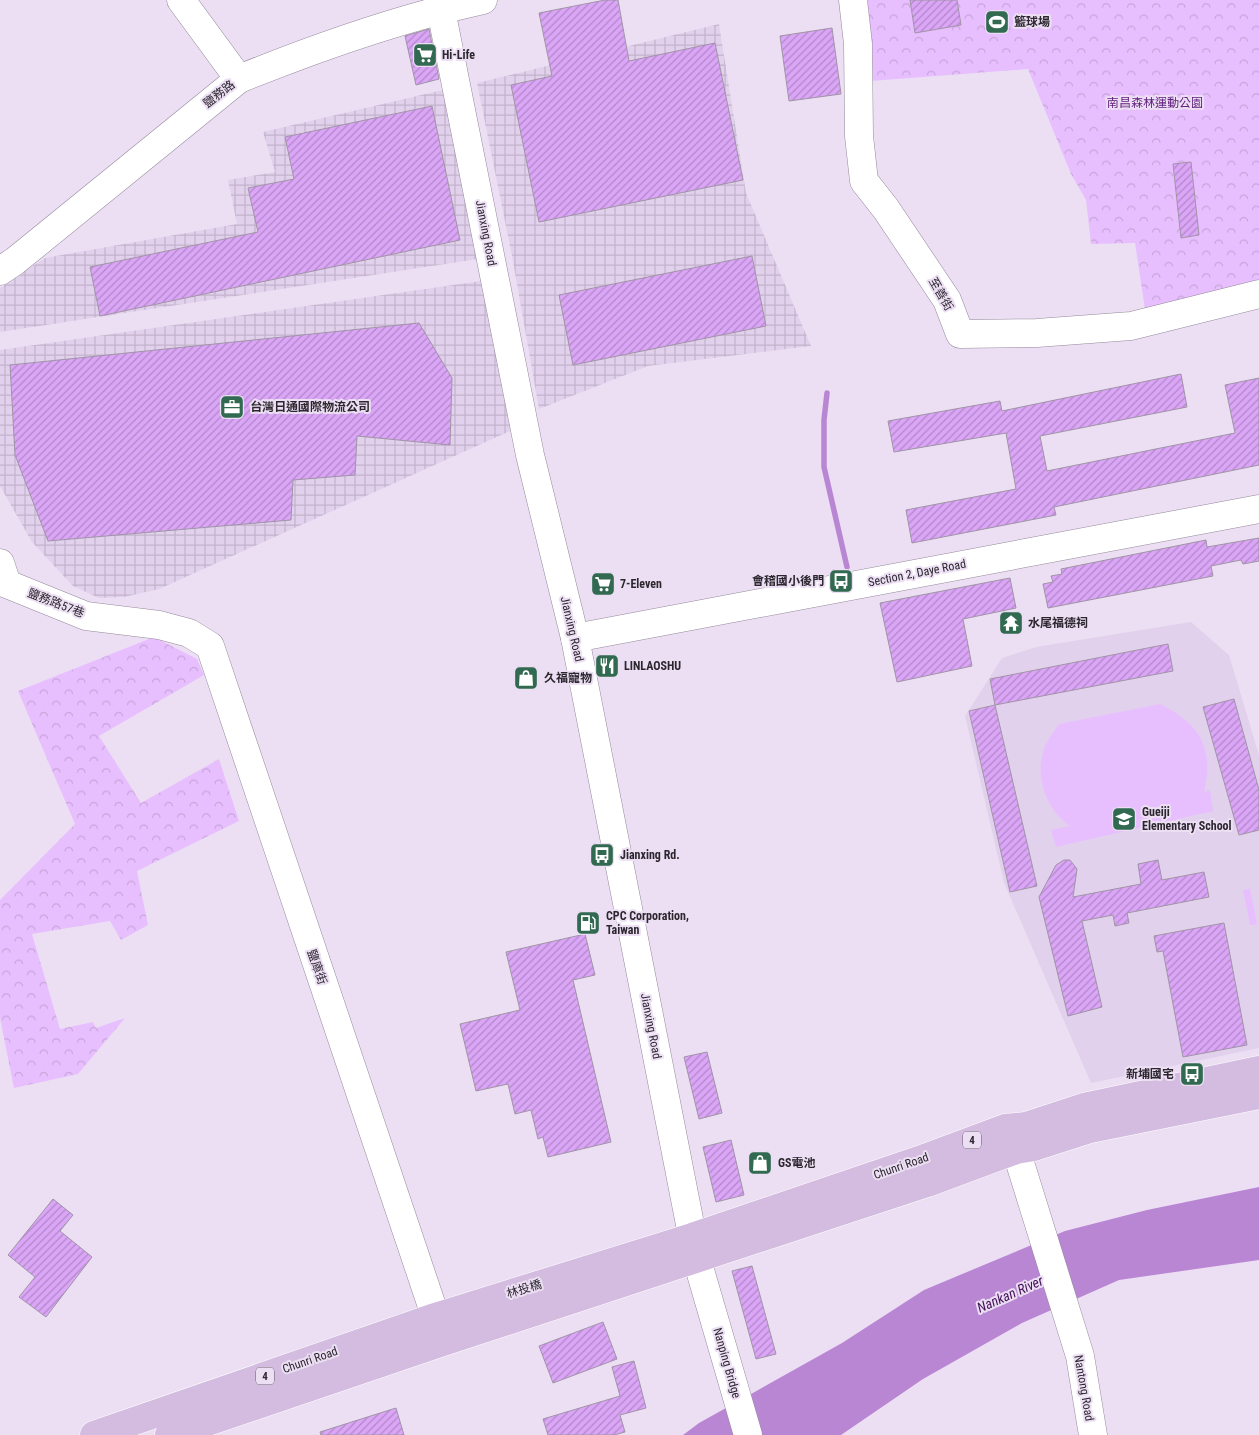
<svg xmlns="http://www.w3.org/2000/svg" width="1259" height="1435" viewBox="0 0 1259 1435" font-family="'Roboto Condensed','Noto Sans TC',sans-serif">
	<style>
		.built { fill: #e2d1ec }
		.industrial { fill: url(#industrial-grid) }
		.grass { fill: #e8bffe }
		.forest { fill: url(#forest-crowns) }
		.water { fill: #b986d4 }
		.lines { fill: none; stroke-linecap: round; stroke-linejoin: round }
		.stream { stroke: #b986d4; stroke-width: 5.5 }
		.building { fill: url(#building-hatch); stroke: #a094a6 }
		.minor-casing { stroke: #94899b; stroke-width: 29 }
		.major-casing { stroke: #fff; stroke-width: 29 }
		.minor { stroke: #fff; stroke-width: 28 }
		.major { stroke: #d3bce0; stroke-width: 28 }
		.labels { text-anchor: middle; stroke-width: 4; stroke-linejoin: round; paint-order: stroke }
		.shield { fill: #ecdff3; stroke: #665e6a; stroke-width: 1 }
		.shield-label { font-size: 11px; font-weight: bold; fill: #2c272f }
		.poi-label { font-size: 12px; font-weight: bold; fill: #2c272f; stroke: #ecdff3; text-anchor: start }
		.street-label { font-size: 12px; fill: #2c272f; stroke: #ecdff3 }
		.park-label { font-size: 12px; fill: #62207e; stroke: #ecdff3 }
		.water-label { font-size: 14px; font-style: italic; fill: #431158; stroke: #ecdff3 }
	</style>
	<defs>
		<pattern id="industrial-grid" width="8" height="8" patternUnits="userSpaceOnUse" patternTransform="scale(1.25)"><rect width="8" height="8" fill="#e2d1ec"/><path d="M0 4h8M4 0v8" fill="none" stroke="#c2b3cb"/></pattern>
		<pattern id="forest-crowns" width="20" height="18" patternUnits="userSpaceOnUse" patternTransform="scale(1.25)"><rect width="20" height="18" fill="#e8bffe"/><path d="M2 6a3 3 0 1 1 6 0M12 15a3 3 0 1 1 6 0" fill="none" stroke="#c7a4da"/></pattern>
		<pattern id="building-hatch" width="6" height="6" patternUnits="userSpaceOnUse" patternTransform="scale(1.25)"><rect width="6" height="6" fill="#dba6f7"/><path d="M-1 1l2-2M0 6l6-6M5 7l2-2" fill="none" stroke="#b287c8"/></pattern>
	</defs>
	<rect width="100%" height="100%" fill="#ecdff3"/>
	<polygon class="built" points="1191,622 1229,655 1259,755 1259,1048 1091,1083 1004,883 965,716 1002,658 1036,647"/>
	<g class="industrial">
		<polygon points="719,24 746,193 811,346 648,366 539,409 512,256 477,83"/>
		<polygon points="447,89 478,259 0,332 0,288 45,258 237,224 228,180 275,172 263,132"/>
		<polygon points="488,280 519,427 159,589 124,597 99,598 73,586 32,542 0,486 0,350"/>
	</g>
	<g class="grass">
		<path d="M1160 704C1199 723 1215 748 1204 792L1210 790 1213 811 1056 847 1051 830 1070 826C1047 811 1035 778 1043 752 1046 741 1053 733 1059 724Z"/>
		<polygon points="1250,889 1257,924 1250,925 1243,890"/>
	</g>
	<g class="forest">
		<polygon points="861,0 1259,0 1259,286 1146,316 1135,243 1091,244 1086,200 1071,174 1028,69 871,81"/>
		<polygon points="154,637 197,659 204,675 99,736 141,803 219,759 239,821 137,871 148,925 121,940 110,921 32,934 60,1029 93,1022 96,1028 125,1018 78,1074 14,1088 0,1018 0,900 75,824 18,691"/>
	</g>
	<polygon class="water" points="1259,1187 1259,1260 1119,1280 1022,1323 923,1379 841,1435 683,1435 699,1423 842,1343 924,1290 1065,1231 1147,1210"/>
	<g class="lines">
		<polyline class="stream" points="827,393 824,420 824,467 847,567"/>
	</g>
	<g class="building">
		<polygon points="605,0 618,0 629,61 715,43 743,180 539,222 511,85 552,76 539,13"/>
		<polygon points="910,0 957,0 961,25 915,33"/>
		<polygon points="832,28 841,94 789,101 780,36"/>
		<polygon points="429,29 439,79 416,85 405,36"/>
		<polygon points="432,106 460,240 100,316 90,267 258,232 248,188 294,179 285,137"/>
		<polygon points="1191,162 1199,235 1181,238 1173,164"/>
		<polygon points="752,256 766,326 573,365 559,295"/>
		<polygon points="419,323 452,378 450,445 357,436 355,475 293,480 291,520 48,541 15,455 10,365"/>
		<polygon points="1181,374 1187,407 1040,436 1047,471 1235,433 1225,385 1259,378 1259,465 1054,507 1056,515 912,543 906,510 1016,489 1006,433 894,452 888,421 1000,401 1002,411"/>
		<polygon points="1259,538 1259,561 1243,564 1241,560 1211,566 1213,576 1048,608 1043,584 1053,582 1051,576 1062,574 1061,569 1206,540 1207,547"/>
		<polygon points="1010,578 1016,608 963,619 972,666 897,682 880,603"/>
		<polygon points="1168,644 1173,671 995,705 990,679"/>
		<polygon points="1234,699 1259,790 1259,830 1239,835 1203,707"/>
		<polygon points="995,705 1037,886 1010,892 969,711"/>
		<polygon points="1064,860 1070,860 1077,869 1073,897 1141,884 1138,864 1158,860 1162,880 1204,872 1209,897 1127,913 1129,923 1115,926 1113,915 1082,921 1102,1007 1068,1016 1039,897 1056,865"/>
		<polygon points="1224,923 1247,1045 1183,1057 1163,951 1157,952 1154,936"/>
		<polygon points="585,934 595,975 573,980 611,1142 548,1157 543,1137 538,1139 531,1110 515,1114 508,1084 476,1091 460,1024 520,1010 506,952"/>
		<polygon points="707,1052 722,1113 699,1119 684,1057"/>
		<polygon points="731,1140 744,1195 716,1202 703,1147"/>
		<polygon points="53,1199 73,1215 60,1231 92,1257 46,1317 19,1297 35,1277 8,1255"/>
		<polygon points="752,1266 776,1354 756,1359 732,1271"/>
		<polygon points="603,1322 617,1359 553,1383 539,1346"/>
		<polygon points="634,1361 646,1408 620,1415 625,1432 614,1435 548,1435 543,1419 620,1396 612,1367"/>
		<polygon points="396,1408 404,1435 321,1435 320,1432"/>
	</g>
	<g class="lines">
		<defs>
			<g id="minor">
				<polyline points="181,0 239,79"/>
				<polyline points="439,0 530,455 575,638 697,1260 748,1435"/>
				<polyline points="853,0 858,44 859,136 864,181 886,209 947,300 960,334 1037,333 1131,326 1259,294"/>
				<path d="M0 271 15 261 239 79C318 47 400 18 483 0"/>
				<polyline points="0,563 7,584 86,616 159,625 189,633 210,646 443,1339"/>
				<polyline points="575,638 1259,509"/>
				<polyline points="1006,1130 1016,1150 1080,1356 1093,1435"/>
			</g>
			<g id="major">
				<polyline points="94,1435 435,1317 692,1237 919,1160 1005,1128 1026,1126 1084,1107 1259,1070"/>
				<polyline points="169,1435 443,1342 927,1183 1016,1150 1034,1147 1090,1129 1259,1095"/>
			</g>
		</defs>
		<use href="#minor" class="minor-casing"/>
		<use href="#major" class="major-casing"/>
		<use href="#minor" class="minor"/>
		<use href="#major" class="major"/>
	</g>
	<defs>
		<symbol id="stadium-square" viewBox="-11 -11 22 22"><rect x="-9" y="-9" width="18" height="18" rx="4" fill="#316951" stroke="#ecdff3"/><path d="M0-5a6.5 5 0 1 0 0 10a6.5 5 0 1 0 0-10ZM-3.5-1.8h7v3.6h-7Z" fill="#fff"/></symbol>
		<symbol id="supermarket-square" viewBox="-11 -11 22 22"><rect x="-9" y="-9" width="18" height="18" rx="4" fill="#316951" stroke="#ecdff3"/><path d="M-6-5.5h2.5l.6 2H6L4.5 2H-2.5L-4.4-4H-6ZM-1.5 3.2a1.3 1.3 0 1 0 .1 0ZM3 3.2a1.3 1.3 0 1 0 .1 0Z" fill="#fff"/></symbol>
		<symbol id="office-square" viewBox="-11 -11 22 22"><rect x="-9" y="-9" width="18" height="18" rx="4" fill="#316951" stroke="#ecdff3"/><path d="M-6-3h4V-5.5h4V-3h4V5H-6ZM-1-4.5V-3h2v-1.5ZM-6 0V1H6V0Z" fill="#fff"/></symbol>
		<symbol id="bus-square" viewBox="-11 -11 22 22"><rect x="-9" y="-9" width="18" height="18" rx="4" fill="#316951" stroke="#ecdff3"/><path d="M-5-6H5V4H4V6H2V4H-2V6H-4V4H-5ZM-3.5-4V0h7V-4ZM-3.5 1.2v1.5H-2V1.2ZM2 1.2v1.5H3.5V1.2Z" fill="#fff"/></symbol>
		<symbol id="temple-square" viewBox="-11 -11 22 22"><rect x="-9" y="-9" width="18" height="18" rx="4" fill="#316951" stroke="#ecdff3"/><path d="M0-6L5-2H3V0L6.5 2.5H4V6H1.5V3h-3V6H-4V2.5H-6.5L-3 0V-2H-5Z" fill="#fff"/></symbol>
		<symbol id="restaurant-square" viewBox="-11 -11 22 22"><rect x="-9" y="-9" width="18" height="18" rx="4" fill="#316951" stroke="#ecdff3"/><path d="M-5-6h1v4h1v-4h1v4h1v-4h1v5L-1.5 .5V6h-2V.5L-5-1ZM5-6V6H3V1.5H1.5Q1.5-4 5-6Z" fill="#fff"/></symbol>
		<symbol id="shop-square" viewBox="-11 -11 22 22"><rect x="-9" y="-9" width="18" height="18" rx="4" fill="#316951" stroke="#ecdff3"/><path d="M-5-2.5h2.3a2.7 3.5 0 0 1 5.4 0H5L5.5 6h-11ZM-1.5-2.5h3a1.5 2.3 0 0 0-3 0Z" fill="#fff"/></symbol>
		<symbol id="school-square" viewBox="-11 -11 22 22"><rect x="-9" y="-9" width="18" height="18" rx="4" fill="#316951" stroke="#ecdff3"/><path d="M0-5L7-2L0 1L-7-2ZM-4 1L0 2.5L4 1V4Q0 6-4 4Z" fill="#fff"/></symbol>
		<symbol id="fuel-square" viewBox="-11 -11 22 22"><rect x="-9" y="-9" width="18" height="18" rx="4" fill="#316951" stroke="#ecdff3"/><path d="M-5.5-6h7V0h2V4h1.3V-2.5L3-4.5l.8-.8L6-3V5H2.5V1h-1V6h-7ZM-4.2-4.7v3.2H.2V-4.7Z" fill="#fff"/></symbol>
	</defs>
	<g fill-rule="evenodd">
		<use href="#stadium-square" x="983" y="8" width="28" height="28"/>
		<use href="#supermarket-square" x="411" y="41" width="28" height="28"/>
		<use href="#office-square" x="218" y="393" width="28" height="28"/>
		<use href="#bus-square" x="827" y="567" width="28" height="28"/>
		<use href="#supermarket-square" x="589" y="570" width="28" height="28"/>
		<use href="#temple-square" x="997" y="609" width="28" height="28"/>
		<use href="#restaurant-square" x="593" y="652" width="28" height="28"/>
		<use href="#shop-square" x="512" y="664" width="28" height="28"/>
		<use href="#school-square" x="1110" y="805" width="28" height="28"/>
		<use href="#bus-square" x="588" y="841" width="28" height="28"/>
		<use href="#fuel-square" x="574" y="909" width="28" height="28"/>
		<use href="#bus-square" x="1178" y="1060" width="28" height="28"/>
		<use href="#shop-square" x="746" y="1149" width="28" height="28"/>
	</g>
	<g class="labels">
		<g class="shield">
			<rect x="963" y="1131.5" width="18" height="17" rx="4"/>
			<rect x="256" y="1367.5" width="18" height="17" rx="4"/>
		</g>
		<g class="shield-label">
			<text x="972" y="1144">4</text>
			<text x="265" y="1380">4</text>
		</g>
		<g class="poi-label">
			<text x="1014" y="26">籃球場</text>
			<text x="442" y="59">Hi-Life</text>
			<text x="250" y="411">台灣日通國際物流公司</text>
			<text x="824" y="585" text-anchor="end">會稽國小後門</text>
			<text x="620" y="588">7-Eleven</text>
			<text x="1028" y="627">水尾福德祠</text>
			<text x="624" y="670">LINLAOSHU</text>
			<text x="544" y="682">久福寵物</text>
			<text x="1142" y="816">Gueiji<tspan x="1142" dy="14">Elementary School</tspan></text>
			<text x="620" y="859">Jianxing Rd.</text>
			<text x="606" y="920">CPC Corporation,<tspan x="606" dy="14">Taiwan</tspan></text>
			<text x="1174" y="1078" text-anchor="end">新埔國宅</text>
			<text x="778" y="1167">GS電池</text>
		</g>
		<g class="street-label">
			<text transform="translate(219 94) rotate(-38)" y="4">鹽務路</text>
			<text transform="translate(486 233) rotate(79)" y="4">Jianxing Road</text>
			<text transform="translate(941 294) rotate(60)" y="4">至善街</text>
			<text transform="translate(917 573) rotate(-11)" y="4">Section 2, Daye Road</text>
			<text transform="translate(56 603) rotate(21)" y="4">鹽務路57巷</text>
			<text transform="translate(572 629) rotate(77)" y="4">Jianxing Road</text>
			<text transform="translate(317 967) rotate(71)" y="4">鹽庫街</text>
			<text transform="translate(651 1026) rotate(79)" y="4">Jianxing Road</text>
			<text transform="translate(901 1166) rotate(-19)" y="4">Chunri Road</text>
			<text transform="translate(524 1289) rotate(-17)" y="4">林投橋</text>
			<text transform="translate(310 1360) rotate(-19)" y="4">Chunri Road</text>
			<text transform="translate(727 1363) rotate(74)" y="4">Nanping Bridge</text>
			<text transform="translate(1084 1388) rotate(80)" y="4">Nantong Road</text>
		</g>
		<g class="park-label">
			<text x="1155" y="107">南昌森林運動公園</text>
		</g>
		<g class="water-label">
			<text transform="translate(1010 1294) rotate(-24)" y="5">Nankan River</text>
		</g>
	</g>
</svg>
